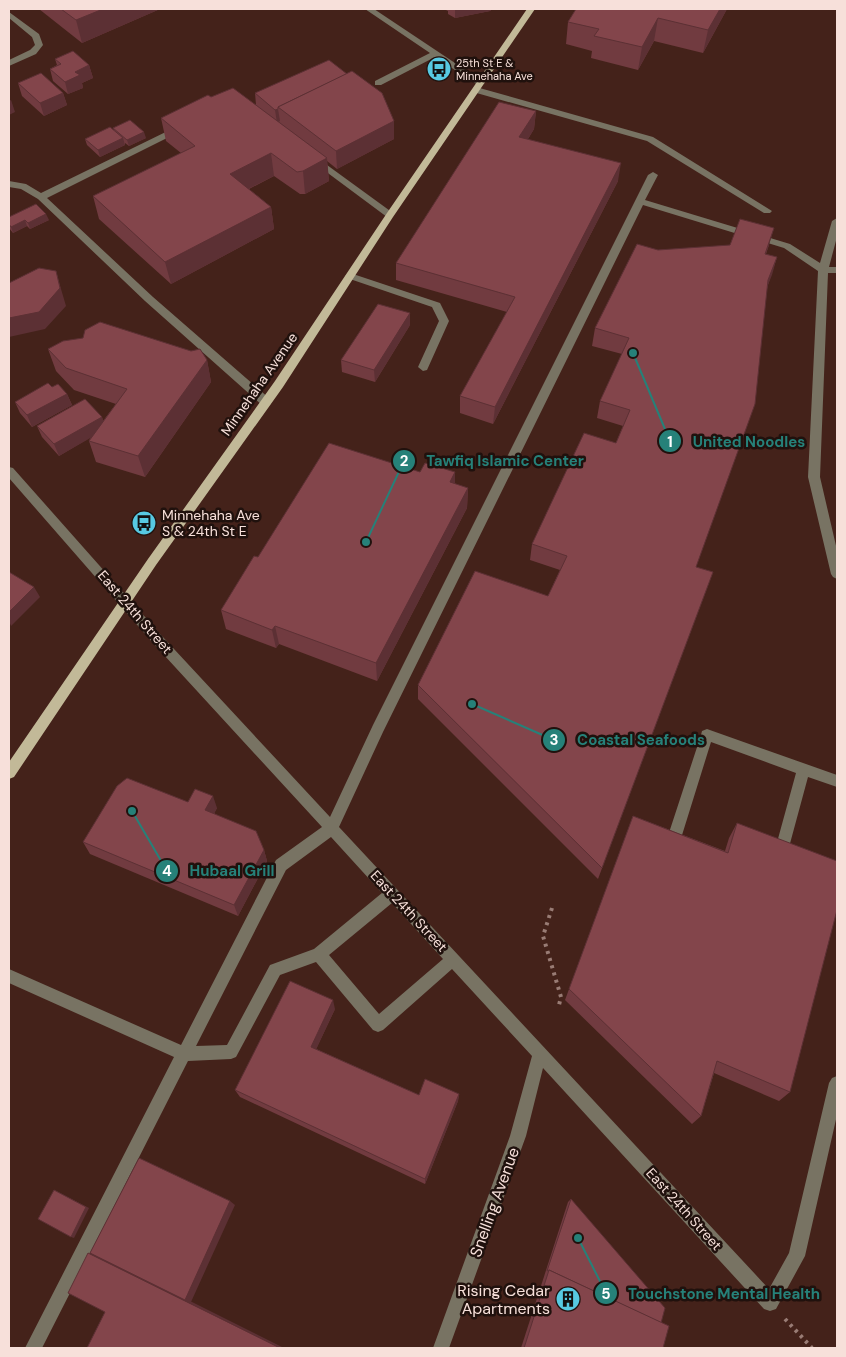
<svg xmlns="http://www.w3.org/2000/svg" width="846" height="1357" viewBox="0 0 846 1357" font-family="'DM Sans',sans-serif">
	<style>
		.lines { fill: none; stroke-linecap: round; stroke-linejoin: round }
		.path { stroke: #997c75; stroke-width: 4; stroke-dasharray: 3 4.5; stroke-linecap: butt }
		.minor { fill: #787363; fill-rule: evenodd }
		.major { fill: #c2b998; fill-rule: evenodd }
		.wall { fill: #713b40 }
		.shaded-wall { fill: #5c3034 }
		.building { fill: #83454b; stroke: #5c3034 }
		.labels { text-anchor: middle; stroke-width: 5; stroke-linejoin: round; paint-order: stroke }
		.far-poi-label { font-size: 11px; fill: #f7e0da; stroke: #20110d; text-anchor: start }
		.street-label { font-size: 14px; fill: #f7e0da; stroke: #20110d }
		.poi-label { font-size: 14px; fill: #f7e0da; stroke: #20110d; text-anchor: start }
		.near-street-label { font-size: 16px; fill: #f7e0da; stroke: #20110d }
		.near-poi-label { font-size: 16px; fill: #f7e0da; stroke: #20110d; text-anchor: end }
		.leader { fill: none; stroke: #268179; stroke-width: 2 }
		.callout-dot { fill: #268179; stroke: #20110d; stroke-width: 2 }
		.mark-label { font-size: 15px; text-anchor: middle; font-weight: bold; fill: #fff }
		.callout-label { font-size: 15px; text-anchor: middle; font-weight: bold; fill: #268179; stroke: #20110d; stroke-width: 5; stroke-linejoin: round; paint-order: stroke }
	</style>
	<rect width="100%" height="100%" fill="#44221a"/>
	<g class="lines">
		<g class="path">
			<polyline points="552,908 543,936 561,997 559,1005"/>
			<polyline points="785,1319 812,1348"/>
		</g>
		<g class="minor">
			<polygon points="365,9 374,9 485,83 478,85 435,57 381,85 375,85 375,81 430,53"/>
			<polygon points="9,12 39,34 43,45 36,54 9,66 9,60 30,50 35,45 32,37 9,18"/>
			<polygon points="476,87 653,137 772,211 770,213 764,213 647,141 473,92 472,90"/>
			<polygon points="180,125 184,128 183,130 47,198 153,297 270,399 271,402 270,405 262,405 145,301 38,199 21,189 9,187 9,181 26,184 41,193"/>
			<polygon points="316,157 393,213 393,217 387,217 313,162 313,158"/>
			<path d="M653 172 658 175 645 200 790 244 820 263 832 221 837 218V237L829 267H837V273H828L820 477 837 550V579L833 577 831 574 808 477 818 271 784 248 643 205 383 732 339 827 769 1289 789 1253 829 1083 832 1078 837 1076V1115L805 1256 776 1309 770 1311 764 1309 543 1068 526 1136 449 1348H433L510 1136 532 1056 452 969 383 1030 378 1032 373 1030 316 962 280 975 236 1057 231 1059 188 1061 42 1348H25L174 1057 9 983V969L181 1045 276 860 322 827 153 643 9 478V467L13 468 161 635 330 817 373 725 648 175ZM331 837 382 893 314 949 270 965 227 1045 196 1046 286 870ZM392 903 443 959 379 1014 329 955Z"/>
			<polygon points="350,273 440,303 449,321 427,370 423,371 418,367 439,321 432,307 347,278 345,276"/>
			<polygon points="707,729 837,775 837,787 808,777 785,862 780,863 775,862 773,857 796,773 711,742 678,848 676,852 671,854 666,852 664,848 701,735 702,731"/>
		</g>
		<polygon class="major" points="527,9 535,9 393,217 283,387 156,565 14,777 9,779 9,762 148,559 275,381 387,213"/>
	</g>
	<g class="wall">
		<polygon points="39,9 160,9 82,43"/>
		<polygon points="444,9 492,9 490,11 455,18 448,14 448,11"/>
		<polygon points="576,9 727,9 703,53 654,41 638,70 591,58 592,51 566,44 568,22"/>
		<polygon points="55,59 89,65 93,78 82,83 83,88 68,94 53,81 50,69 57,65"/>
		<polygon points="18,83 63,93 67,105 44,116 22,96"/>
		<polygon points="255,93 394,121 394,139 337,169 327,161 329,181 305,194 300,194 274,176 249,189 271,207 274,229 171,284 99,219 93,196 181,153 166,141 161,118 256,105"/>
		<polygon points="536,111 534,129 528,139 618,181 493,424 460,413 460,396 507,312 396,280 396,263"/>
		<polygon points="113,128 146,138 129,146 125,143 125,145 100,157 87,145 85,139 114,130"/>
		<polygon points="9,217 49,220 30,229 27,226 13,233 9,228"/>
		<polygon points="769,245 766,254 777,257 768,285 696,567 713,572 598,879 418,699 418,685 548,596 560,570 530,560 532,544 616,443 623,426 597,418 600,401 622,354 592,346 595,328 658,250"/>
		<polygon points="410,325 375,382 342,372 341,360"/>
		<polygon points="48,349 207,360 211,382 145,477 96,462 89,441 91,437 59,456 42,437 37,426 102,417 103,421 116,404 74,390 56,371"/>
		<polygon points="52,387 67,394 72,405 32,427 20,413 15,402"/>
		<polygon points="455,484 468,488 467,508 377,681 279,644 276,648 226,629 221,610 258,557"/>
		<polygon points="188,802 217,808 214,813 264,850 267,861 238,916 90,854 83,842"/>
		<polygon points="633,816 725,851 729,838 737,823 790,1092 779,1101 714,1073 701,1116 692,1124 565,1000"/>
		<polygon points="335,1009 316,1049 419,1095 459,1094 458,1101 425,1184 240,1097 235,1090"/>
		<polygon points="571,1199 661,1323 663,1348 521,1348 568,1202"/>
	</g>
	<g class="shaded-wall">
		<polygon points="103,9 160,9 82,43 76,20"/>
		<polygon points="455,9 492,9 490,11 455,18"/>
		<polygon points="720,9 727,9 703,53 708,30"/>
		<polygon points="658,18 654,41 638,70 642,47"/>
		<polygon points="89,65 93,78 82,83 83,88 68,94 65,82 75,72"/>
		<polygon points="63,93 67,105 44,116 40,103"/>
		<polygon points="11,100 15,112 9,115 9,101"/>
		<polygon points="278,109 280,121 277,123 275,110"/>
		<polygon points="536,111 534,129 518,155 519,137"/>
		<polygon points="394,121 394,139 337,169 336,151"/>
		<polygon points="144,132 146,138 129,146 127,140"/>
		<polygon points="123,138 125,145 100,157 98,150"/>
		<polygon points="271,153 274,176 234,196 230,174"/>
		<polygon points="327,158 329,181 305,194 303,171"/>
		<polygon points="621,163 618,181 493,424 495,407"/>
		<polygon points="271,207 274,229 171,284 165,262"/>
		<polygon points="46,214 49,220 30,229 28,223"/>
		<polygon points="25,220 27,226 13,233 11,227"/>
		<polygon points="774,228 769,245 759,271 765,254"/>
		<polygon points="777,257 772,275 763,297 768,280"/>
		<polygon points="56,271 61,289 66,306 45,329 9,337 9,318"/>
		<polygon points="410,313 410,325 375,382 374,370"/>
		<polygon points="207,360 211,382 145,477 138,456"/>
		<polygon points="67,394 72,405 32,427 27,415"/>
		<polygon points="102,417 106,429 59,456 54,444"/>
		<polygon points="455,472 455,493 450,482"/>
		<polygon points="468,488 467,508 377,681 376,663"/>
		<polygon points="34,587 40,597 11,626 9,621 9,612"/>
		<polygon points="275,626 279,644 276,648 272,630"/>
		<polygon points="213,796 217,808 210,822 205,810"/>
		<polygon points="264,850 267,861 238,916 234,905"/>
		<polygon points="333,1000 335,1009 314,1054 311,1047"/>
		<polygon points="459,1094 458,1101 425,1184 425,1179"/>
		<polygon points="54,1190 89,1208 74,1238 71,1237"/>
		<polygon points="230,1201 235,1205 191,1302 190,1301 284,1348 280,1348 88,1253 99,1256"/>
	</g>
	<g class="building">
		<polygon points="61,9 103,9 76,20"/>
		<polygon points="576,9 720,9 708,30 658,18 642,47 594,36 599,29 568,22"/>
		<polygon points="73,51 89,65 75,72 80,75 65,82 50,69 61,64 55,59"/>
		<polygon points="329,60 347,74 278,107 278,109 275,110 255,93"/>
		<polygon points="352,71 382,93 394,121 336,151 278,107"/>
		<polygon points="41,73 63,93 40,103 18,83"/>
		<polygon points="233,88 327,158 303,171 297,172 271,153 230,174 271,207 165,262 93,196 195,146 161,118 208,95 211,97"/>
		<polygon points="499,102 536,111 519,137 621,163 495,407 460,396 515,297 396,263"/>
		<polygon points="130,120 144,132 127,140 113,128"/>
		<polygon points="110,127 123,138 98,150 85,139"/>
		<polygon points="36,204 46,214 28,223 25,220 11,227 9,224 9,217"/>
		<polygon points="740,219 774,228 765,254 777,257 768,280 755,404 696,567 713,572 602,868 418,685 475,571 548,596 567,556 532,544 584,433 616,443 630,410 600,401 629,338 595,328 637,244 658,250 730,245"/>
		<polygon points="39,268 56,271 60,288 39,312 9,318 9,283"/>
		<polygon points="378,304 410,313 374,370 341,360"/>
		<polygon points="100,322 191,351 200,349 207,360 138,456 89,441 127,389 66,368 48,349 63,341 83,338 85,330"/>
		<polygon points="48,383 52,387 58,384 67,394 27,415 15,402"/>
		<polygon points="85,399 102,417 54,444 37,426"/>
		<polygon points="329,443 420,472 425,463 455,472 450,482 468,488 376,663 275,626 272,630 221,610 254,556 258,557"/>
		<polygon points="9,572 34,587 9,612"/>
		<polygon points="127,778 188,802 195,789 213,796 205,810 256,831 264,850 234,905 83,842 117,786"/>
		<polygon points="633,816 728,853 737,823 837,861 837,910 790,1092 717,1061 701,1116 569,989"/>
		<polygon points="290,981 333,1000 311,1047 419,1095 425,1079 459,1094 425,1179 235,1090"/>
		<polygon points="139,1158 230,1201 185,1300 90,1253"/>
		<polygon points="54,1190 86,1207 71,1237 38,1219"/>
		<polygon points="571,1199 665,1308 661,1323 549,1270 547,1271"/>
		<polygon points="88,1253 280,1348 87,1348 105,1312 68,1293"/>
		<polygon points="549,1270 669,1326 663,1348 524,1348"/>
	</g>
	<defs>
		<symbol id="bus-disc" viewBox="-11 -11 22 22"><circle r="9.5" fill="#57c9e2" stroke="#20110d"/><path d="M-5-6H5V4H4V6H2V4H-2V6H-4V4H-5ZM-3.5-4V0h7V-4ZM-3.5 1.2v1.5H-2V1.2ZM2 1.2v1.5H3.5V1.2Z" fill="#111"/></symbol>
		<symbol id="building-disc" viewBox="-11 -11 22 22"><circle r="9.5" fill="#57c9e2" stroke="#20110d"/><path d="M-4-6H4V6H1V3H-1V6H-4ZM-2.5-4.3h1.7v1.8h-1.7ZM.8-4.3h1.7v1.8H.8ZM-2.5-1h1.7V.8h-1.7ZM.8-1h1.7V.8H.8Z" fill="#111"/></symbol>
	</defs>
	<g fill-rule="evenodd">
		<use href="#bus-disc" x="425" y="55" width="28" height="28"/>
		<use href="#bus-disc" x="130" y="509" width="28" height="28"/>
		<use href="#building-disc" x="554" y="1285" width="28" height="28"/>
	</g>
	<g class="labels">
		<g class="far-poi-label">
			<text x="456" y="67">25th St E &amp;<tspan x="456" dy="13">Minnehaha Ave</tspan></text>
		</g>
		<g class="street-label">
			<text transform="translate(259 384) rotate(-55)" y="5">Minnehaha Avenue</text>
			<text transform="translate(135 612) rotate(49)" y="5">East 24th Street</text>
			<text transform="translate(409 911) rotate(47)" y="5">East 24th Street</text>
			<text transform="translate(684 1209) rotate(48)" y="5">East 24th Street</text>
		</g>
		<g class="poi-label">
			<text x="162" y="520">Minnehaha Ave<tspan x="162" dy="16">S &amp; 24th St E</tspan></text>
		</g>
		<g class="near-street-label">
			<text transform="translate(494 1202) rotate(-70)" y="6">Snelling Avenue</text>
		</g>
		<g class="near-poi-label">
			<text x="550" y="1296">Rising Cedar<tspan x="550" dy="18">Apartments</tspan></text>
		</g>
	</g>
	<path class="leader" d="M633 353L670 441M366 542L404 461M472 704L554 740M132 811L167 871M578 1238L606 1293"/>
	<g class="callout-dot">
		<circle cx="633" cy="353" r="5"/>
		<circle cx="366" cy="542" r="5"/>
		<circle cx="472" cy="704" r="5"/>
		<circle cx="132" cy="811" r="5"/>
		<circle cx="578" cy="1238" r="5"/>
		<circle cx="670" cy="441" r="12"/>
		<circle cx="404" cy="461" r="12"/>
		<circle cx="554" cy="740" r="12"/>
		<circle cx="167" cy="871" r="12"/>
		<circle cx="606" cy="1293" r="12"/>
	</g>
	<g class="mark-label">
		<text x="670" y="447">1</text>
		<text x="404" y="466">2</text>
		<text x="554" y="745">3</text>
		<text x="167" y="876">4</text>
		<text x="606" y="1299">5</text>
	</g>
	<g class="callout-label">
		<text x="749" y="447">United Noodles</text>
		<text x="505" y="466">Tawfiq Islamic Center</text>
		<text x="641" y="745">Coastal Seafoods</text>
		<text x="232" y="876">Hubaal Grill</text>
		<text x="724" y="1299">Touchstone Mental Health</text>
	</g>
	<rect width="846" height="1357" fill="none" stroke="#f7e0da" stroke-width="20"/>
</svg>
